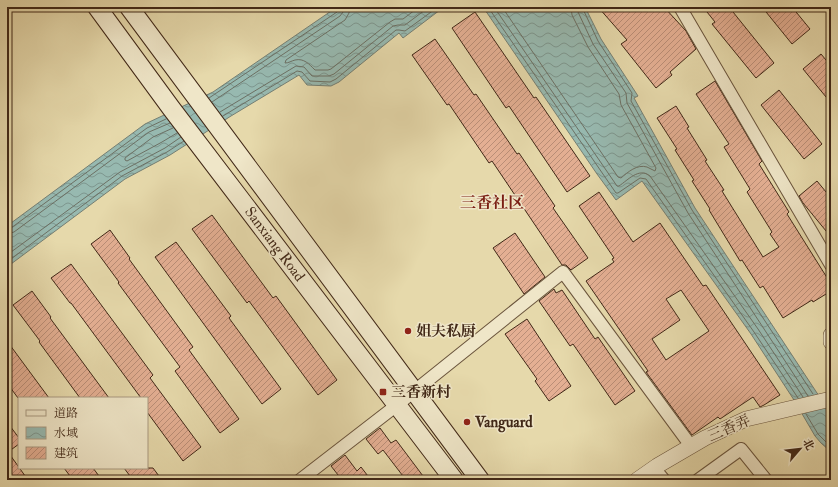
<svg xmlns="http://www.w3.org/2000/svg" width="838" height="487" viewBox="0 0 838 487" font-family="'IM FELL Double Pica','Noto Serif SC',serif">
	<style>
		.water { fill: url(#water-waves); stroke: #757f73 }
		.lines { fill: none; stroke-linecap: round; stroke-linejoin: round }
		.shore { stroke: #6c7064; stroke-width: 1 }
		.building { fill: url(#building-hatch); stroke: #412817; fill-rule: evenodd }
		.minor-casing { stroke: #6a543c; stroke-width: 14 }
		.tertiary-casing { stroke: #6a543c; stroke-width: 16 }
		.secondary-casing { stroke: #412817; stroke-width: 20 }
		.minor { stroke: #efe6c8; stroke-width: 12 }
		.tertiary { stroke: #efe6c8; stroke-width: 15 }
		.secondary { stroke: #efe6c8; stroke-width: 18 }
		.poi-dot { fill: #8f2418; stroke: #efe6c8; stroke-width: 1.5 }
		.labels { text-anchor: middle; stroke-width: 3; stroke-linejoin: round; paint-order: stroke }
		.street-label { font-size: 15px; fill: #412817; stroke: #efe6c8 }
		.poi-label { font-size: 15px; font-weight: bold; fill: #412817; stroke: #efe6c8; text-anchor: start }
		.neighbourhood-label { font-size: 16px; font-weight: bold; fill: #7a1f14; stroke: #efe6c8 }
	</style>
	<defs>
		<pattern id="water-waves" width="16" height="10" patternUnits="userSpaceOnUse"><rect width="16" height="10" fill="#97b9b0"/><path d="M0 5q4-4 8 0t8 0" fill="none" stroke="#7d968e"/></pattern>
		<pattern id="building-hatch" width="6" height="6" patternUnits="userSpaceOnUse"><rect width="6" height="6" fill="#e4af93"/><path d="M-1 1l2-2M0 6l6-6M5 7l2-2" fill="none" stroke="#ba8e77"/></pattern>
	</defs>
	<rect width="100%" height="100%" fill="#e6d9ab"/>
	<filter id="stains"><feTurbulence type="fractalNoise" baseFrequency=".005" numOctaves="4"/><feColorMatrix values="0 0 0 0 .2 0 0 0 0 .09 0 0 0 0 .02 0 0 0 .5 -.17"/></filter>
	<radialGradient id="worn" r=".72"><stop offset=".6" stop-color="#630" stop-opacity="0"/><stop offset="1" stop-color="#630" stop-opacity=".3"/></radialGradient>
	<g class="water">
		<polygon points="337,7 444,7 403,38 399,33 339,82 331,86 307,85 299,75 231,116 170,155 125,179 7,267 7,226 145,124 213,92"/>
		<polygon points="483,7 585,7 601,39 638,96 634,98 695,208 817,393 831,410 831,452 821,443 815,436 794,400 751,334 642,181 616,200 597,174"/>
	</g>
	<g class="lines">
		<g class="shore">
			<path d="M350 7 349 13 345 20 286 60 285 63C289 63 291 61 295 60 304 58 309 64 315 70H328L331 69 390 22 395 19H403L419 7"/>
			<polyline points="488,7 616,193 618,193 640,178 646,179 754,332 798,398"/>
			<path d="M494 7 617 186H619C628 180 639 167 650 176L758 329 803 397"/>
			<path d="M502 7 618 177 621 178C628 172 637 164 647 167 650 168 652 170 655 171L656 168 621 105 619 94 588 47 572 15 571 7"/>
			<polyline points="577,7 578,12 593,44 626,93 627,103 688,213 808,396"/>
			<polyline points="582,7 598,41 632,93 631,101 692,210 813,394"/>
			<polyline points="209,98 337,12 339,7"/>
			<polyline points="212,102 340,16 343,12 344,7"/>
			<polyline points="220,112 296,66 304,67 312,76 329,76 334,74 393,26 398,25 405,25 429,7"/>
			<polyline points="223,116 297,71 302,72 310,81 330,82 336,79 396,30 399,30 405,31 438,7"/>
			<polyline points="173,128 153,137 125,158 125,160 127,161 162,142 177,133"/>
			<polyline points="7,229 11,228 147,128 166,119"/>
			<polyline points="7,234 14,232 149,132 170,123"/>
			<polyline points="7,255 120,172 165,148 181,137"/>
			<polyline points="7,262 122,176 167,152 184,141"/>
			<polyline points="806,414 818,434 831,447"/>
		</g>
	</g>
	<g class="building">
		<polygon points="598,7 664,7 686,31 696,49 670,72 672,75 656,88 621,44 627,40"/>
		<polygon points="703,7 729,7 774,63 756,78 712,24 715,22"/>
		<polygon points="762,7 792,7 810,29 792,44"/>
		<polygon points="475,12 534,98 536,97 590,176 567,192 509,106 506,108 452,28"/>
		<polygon points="435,39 474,95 476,94 517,154 519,153 555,206 553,208 588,258 571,270 566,265 562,265 492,161 489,163 449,104 447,105 412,55"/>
		<polygon points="821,54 831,66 831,103 803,69"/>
		<polygon points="715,81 762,161 759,164 789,212 787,214 831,284 831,291 813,302 812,300 783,318 763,286 760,288 742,260 740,261 709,210 710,209 692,181 694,180 675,150 677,149 657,118 676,106 689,127 687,128 707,160 705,161 724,190 722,191 763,257 779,247 770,234 772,232 747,192 750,189 724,147 729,144 696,94"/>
		<polygon points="779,90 822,144 804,159 761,105"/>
		<polygon points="817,181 831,198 831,237 803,203 799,196"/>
		<path d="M599 192 633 242 660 223 703 286 706 285 780 395 764 405 760 407 753 397 720 419 718 417 692 435 646 372 648 371 586 281 614 262 612 259 614 258 579 206ZM681 290 709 331 666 360 652 339 680 320 666 299Z"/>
		<polygon points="212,215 273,298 276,296 337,380 318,395 249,301 247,303 192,229"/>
		<polygon points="110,230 130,258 129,259 193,347 189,350 239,419 220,433 175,371 180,367 118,283 119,282 91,244"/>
		<polygon points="515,233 545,277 524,294 493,248"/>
		<polygon points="176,242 231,316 229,318 281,389 262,404 155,257"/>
		<polygon points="71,264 153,375 150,378 201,447 183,461 147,412 147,398 141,398 71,303 70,303 51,278"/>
		<polygon points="554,289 556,293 562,290 595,339 598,337 635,391 615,405 573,344 570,346 539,301"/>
		<polygon points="32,291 51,317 50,318 109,398 80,398 39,342 40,341 13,305"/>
		<polygon points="527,319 571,386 549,401 535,381 537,379 505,334"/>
		<polygon points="7,341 49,398 18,398 7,383"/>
		<polygon points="7,422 19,438 19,444 8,452 28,480 7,480"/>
		<polygon points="380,428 391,443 396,440 426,480 406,480 383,450 378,454 366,439"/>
		<polygon points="345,455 357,471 361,467 371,480 342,480 331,466"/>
		<polygon points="64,468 93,468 102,480 73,480"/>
		<polygon points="124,468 153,468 162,480 133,480"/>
	</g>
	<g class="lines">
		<defs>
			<g id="minor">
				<polyline points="680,7 831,265"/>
				<polyline points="654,468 664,480"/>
				<polyline points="300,480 397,405 563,272 691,446"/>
				<polyline points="698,480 741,449 766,480"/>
			</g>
			<g id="tertiary">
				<polyline points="831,335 831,342"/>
				<polyline points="637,480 657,466 705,438 746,419 831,399"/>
			</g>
			<g id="secondary">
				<polyline points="97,7 171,108 454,480"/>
				<polyline points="129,7 480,480"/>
			</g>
		</defs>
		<use href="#minor" class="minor-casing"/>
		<use href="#tertiary" class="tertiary-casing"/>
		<use href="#secondary" class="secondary-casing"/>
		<use href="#minor" class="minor"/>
		<use href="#tertiary" class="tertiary"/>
		<use href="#secondary" class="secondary"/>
	</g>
	<g class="poi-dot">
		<circle cx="408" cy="331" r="4"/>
		<rect x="379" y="388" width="8" height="8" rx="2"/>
		<circle cx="467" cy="422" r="4"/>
	</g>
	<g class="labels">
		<g class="street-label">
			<text transform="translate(275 244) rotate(53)" y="5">Sanxiang Road</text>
			<text transform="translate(729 428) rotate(-23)" y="5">三香弄</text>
		</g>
		<g class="poi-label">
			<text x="416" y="336">姐夫私厨</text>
			<text x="391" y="397">三香新村</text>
			<text x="475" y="427">Vanguard</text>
		</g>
		<g class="neighbourhood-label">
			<text x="492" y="208">三香社区</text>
		</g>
	</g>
	<rect width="838" height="487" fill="none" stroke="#e6d9ab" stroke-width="24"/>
	<rect x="8" y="8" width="822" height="471" fill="none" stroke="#412817" stroke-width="2"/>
	<rect x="12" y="12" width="814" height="463" fill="none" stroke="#412817"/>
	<rect x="18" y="397" width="130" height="72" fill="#efe6c8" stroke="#a99a81"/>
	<rect x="26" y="410" width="20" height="6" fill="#efe6c8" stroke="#a99a81"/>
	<text x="54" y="417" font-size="12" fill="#412817">道路</text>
	<rect x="26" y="427" width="20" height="12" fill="url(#water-waves)" stroke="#a99a81"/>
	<text x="54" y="437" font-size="12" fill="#412817">水域</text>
	<rect x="26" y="447" width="20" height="12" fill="url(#building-hatch)" stroke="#a99a81"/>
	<text x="54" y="457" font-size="12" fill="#412817">建筑</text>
	<g transform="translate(800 449) rotate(62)" stroke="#efe6c8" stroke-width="3" paint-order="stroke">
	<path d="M0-3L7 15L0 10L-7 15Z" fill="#412817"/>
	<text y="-6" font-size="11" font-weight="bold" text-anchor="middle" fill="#412817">北</text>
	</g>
	<rect width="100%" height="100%" filter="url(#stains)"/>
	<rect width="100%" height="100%" fill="url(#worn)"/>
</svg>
